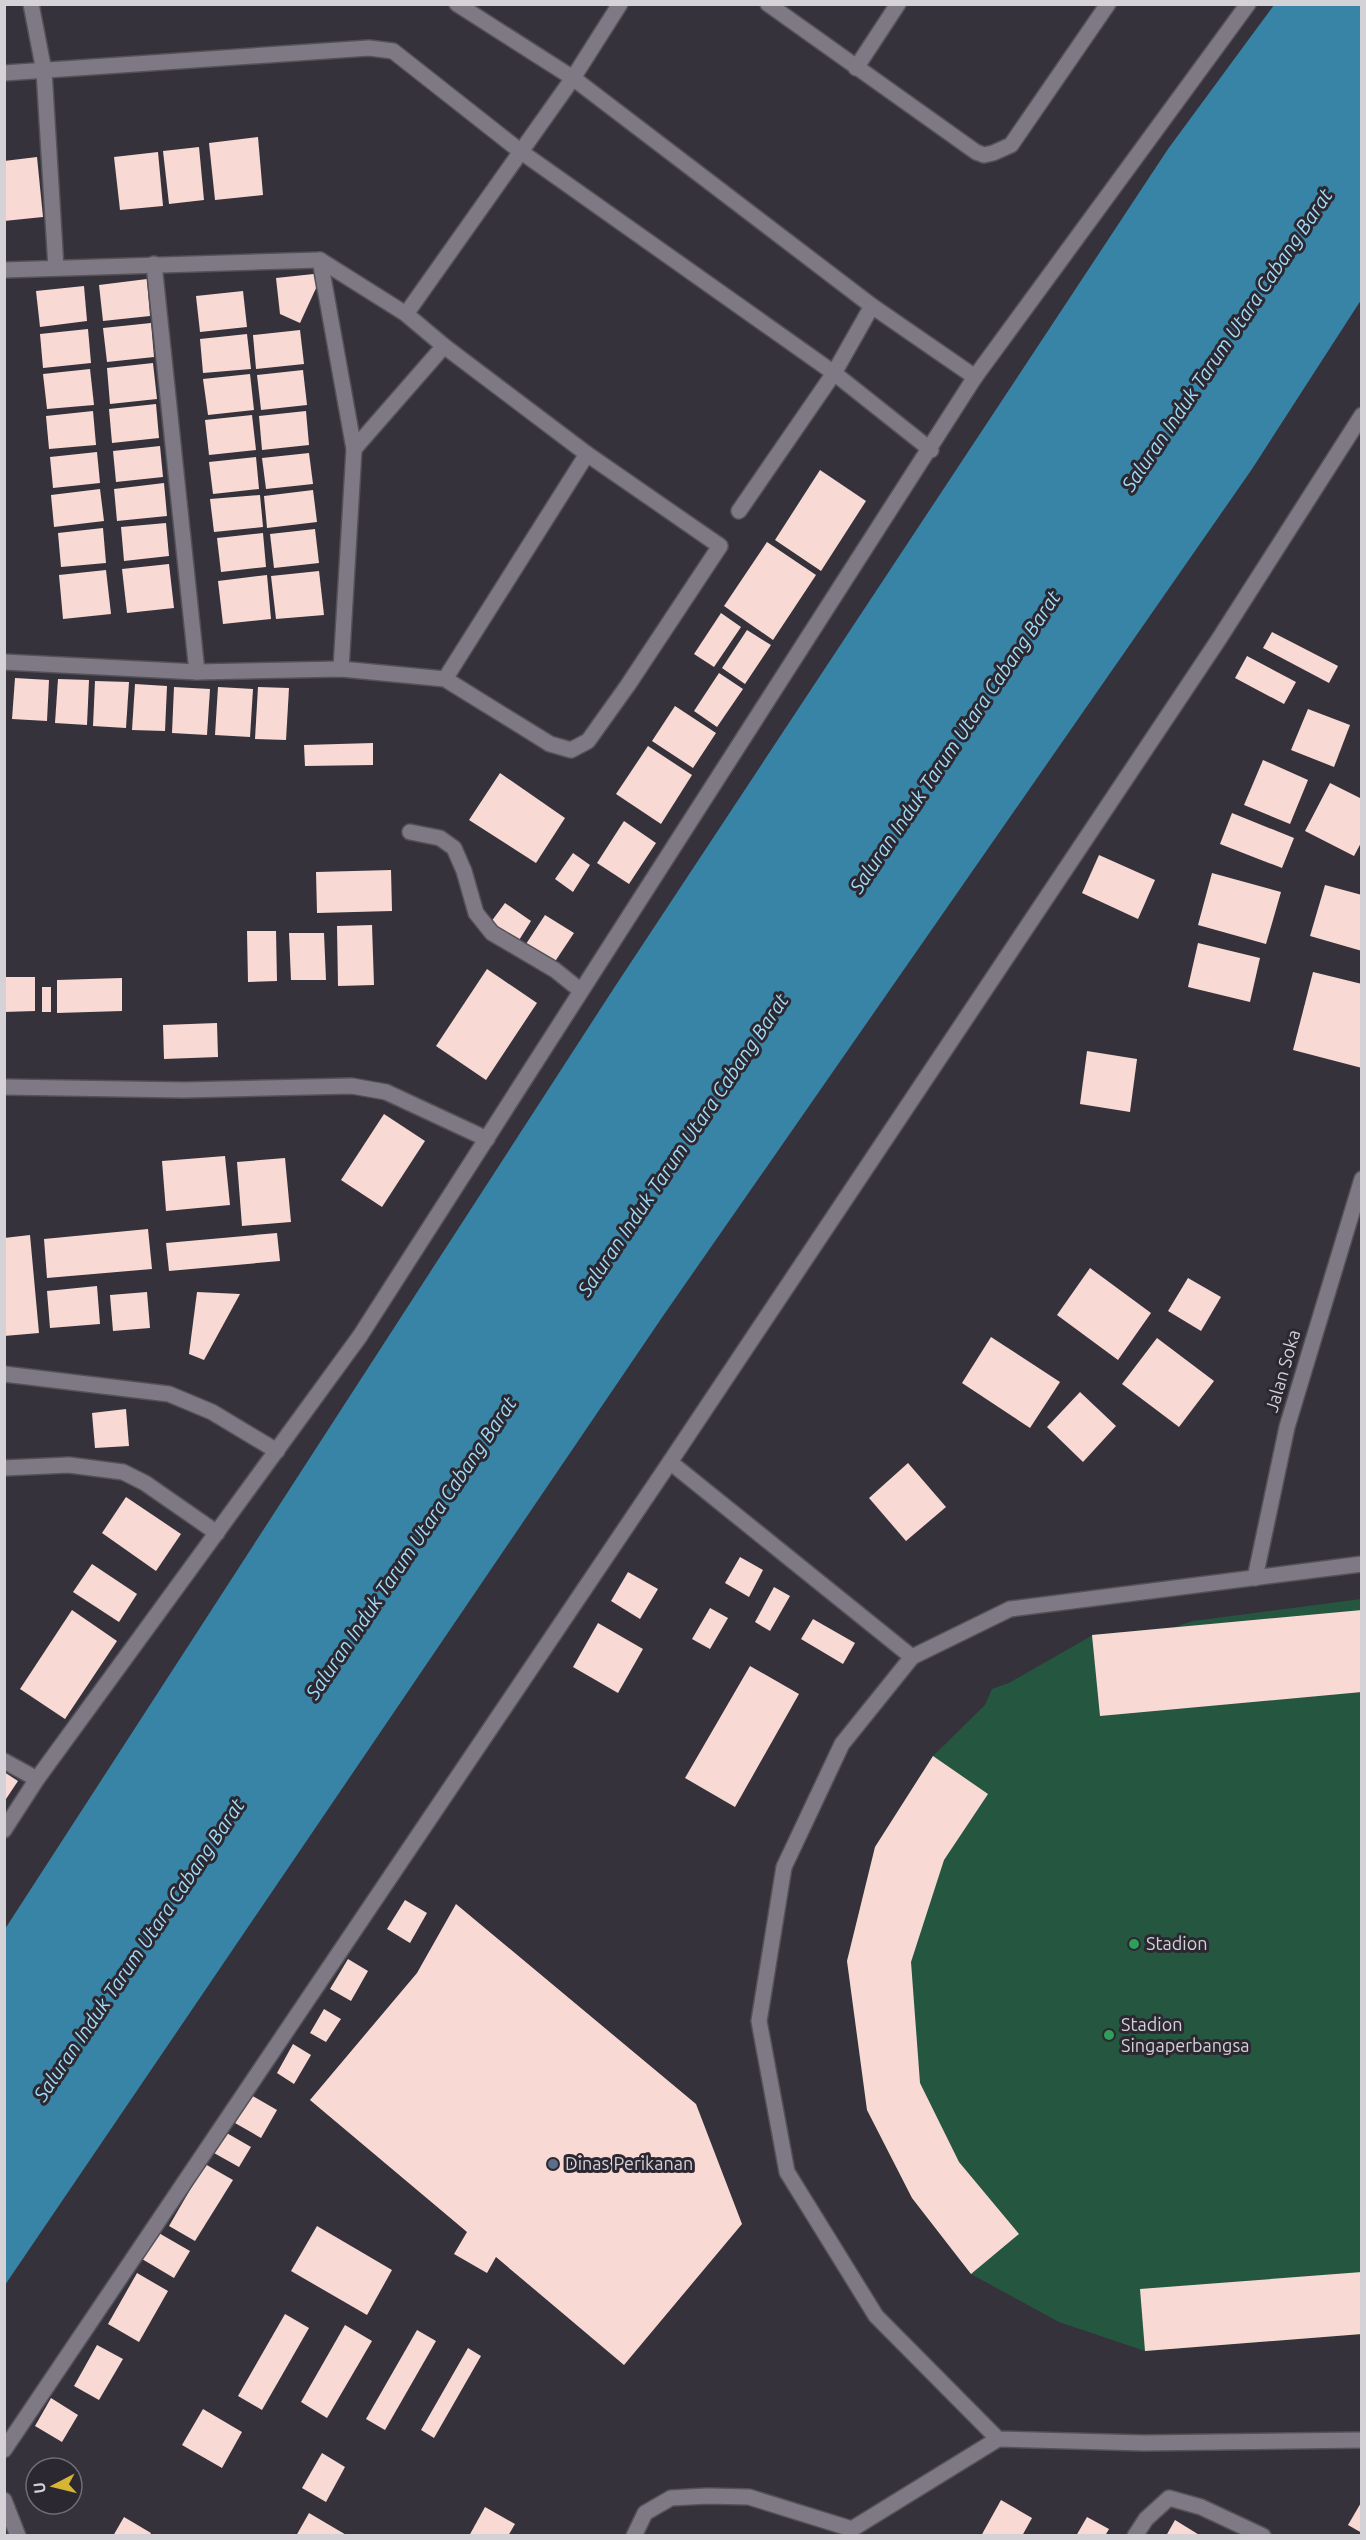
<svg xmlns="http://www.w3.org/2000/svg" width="1366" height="2540" viewBox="0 0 1366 2540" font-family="Ubuntu,sans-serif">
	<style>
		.green { fill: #255740 }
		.water { fill: #3884a7 }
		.building { fill: #f9d9d4 }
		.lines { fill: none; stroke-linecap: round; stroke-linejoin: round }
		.lane-casing { stroke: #545158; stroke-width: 18 }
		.street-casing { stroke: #545158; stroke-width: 18 }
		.secondary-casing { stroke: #545158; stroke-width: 18 }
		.lane { stroke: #7e7984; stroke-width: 15 }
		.street { stroke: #7e7984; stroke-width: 15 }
		.secondary { stroke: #7e7984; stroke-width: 15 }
		.leisure-dot { fill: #2e9e5b; stroke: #2c2831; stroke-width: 2 }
		.service-dot { fill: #5c6f8a; stroke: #2c2831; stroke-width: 2 }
		.labels { text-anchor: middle; stroke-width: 6; stroke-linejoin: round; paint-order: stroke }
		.street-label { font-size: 18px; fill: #d4d1d7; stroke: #2c2831 }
		.poi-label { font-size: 18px; fill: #d4d1d7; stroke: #2c2831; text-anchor: start }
		.water-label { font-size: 20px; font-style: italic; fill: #a1dcf9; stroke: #2c2831 }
	</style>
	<rect width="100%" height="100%" fill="#36323b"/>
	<polygon class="green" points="1361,1599 1361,2334 1145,2351 1059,2322 971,2274 912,2198 867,2110 847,1961 875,1847 933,1756 985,1705 992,1689 1009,1683 1093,1635 1175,1627 1193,1621"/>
	<polygon class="water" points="1274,5 1361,5 1361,300 1252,469 663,1316 5,2285 5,1929 614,988 1168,149"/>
	<g class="building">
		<polygon points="258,137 263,195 215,200 209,143"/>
		<polygon points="199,147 204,200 169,204 163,151"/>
		<polygon points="158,152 163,206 120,210 114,157"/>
		<polygon points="37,157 43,217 4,221 4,161"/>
		<polygon points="323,273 300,323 280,314 276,278"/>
		<polygon points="147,279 150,316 103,321 99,285"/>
		<polygon points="84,286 87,321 40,327 36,291"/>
		<polygon points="243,291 247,327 200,332 196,296"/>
		<polygon points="151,323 154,357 107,362 103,328"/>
		<polygon points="88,329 91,363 43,368 40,334"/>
		<polygon points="300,330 304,364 256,369 253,335"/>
		<polygon points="247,334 251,369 203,373 200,339"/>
		<polygon points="153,363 157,399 110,404 107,368"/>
		<polygon points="90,369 94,405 47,409 43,374"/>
		<polygon points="303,370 307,405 261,410 257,375"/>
		<polygon points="250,374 254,410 208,415 203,379"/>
		<polygon points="156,404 159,438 112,443 109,409"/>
		<polygon points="93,411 96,445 49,449 46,416"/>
		<polygon points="306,411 309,445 262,450 259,416"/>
		<polygon points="252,415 256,450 209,455 205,420"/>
		<polygon points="160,446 163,477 116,482 113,451"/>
		<polygon points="97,452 100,483 53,488 50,457"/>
		<polygon points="309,453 313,484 266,489 262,458"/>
		<polygon points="256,457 259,489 213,494 209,462"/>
		<polygon points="820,470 866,501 821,571 775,540"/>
		<polygon points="164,483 167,516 117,521 114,489"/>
		<polygon points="100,489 104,521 54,527 51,495"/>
		<polygon points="313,490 317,522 267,528 264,496"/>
		<polygon points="260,495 263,527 214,532 210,499"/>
		<polygon points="166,523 169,556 124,561 121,527"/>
		<polygon points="103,528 106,563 61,567 58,533"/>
		<polygon points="315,529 319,563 274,568 270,534"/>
		<polygon points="263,533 266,567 221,572 217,538"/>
		<polygon points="767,542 816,575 773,640 724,606"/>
		<polygon points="169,564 174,608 127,613 122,569"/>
		<polygon points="106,570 111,614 63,619 59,575"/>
		<polygon points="319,571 324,615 276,619 271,576"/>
		<polygon points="267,575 271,619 223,624 218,581"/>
		<polygon points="721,613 741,627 714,667 694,654"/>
		<polygon points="747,630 771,645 745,684 722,668"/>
		<polygon points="1272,632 1338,666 1329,683 1263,648"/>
		<polygon points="1247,656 1296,682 1284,704 1235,678"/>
		<polygon points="719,673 743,689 717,727 694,711"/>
		<polygon points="15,678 49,680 47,721 12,719"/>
		<polygon points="58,679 89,680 87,725 55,723"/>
		<polygon points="95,681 129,682 126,728 93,726"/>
		<polygon points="135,684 167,686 165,731 132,730"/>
		<polygon points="174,687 210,689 207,735 172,733"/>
		<polygon points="218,687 253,689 250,737 215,735"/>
		<polygon points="258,687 289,688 286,740 255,739"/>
		<polygon points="675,706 716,733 693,768 652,741"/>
		<polygon points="1308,709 1350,725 1334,767 1291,750"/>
		<polygon points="373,743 373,765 305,766 304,745"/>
		<polygon points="648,746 692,775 661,824 616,794"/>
		<polygon points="1263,760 1308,780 1290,824 1244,805"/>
		<polygon points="500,773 565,818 536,863 469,820"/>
		<polygon points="1330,783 1362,799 1362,841 1354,856 1305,831"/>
		<polygon points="1232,813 1294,838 1282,868 1220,844"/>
		<polygon points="624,821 656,843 629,884 597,863"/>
		<polygon points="573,853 590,865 573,892 555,879"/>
		<polygon points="1099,855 1155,880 1138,919 1082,893"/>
		<polygon points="391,870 392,911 317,913 316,872"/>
		<polygon points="1212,873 1281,892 1266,944 1198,925"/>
		<polygon points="1325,885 1362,895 1362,951 1310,936"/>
		<polygon points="505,903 531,921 516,945 488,926"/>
		<polygon points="545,915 574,933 554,963 526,944"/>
		<polygon points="372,925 374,985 338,986 337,926"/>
		<polygon points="247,931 276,931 277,981 248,982"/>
		<polygon points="289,933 324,933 326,980 291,980"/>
		<polygon points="1198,943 1260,958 1250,1002 1188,987"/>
		<polygon points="487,969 537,1003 486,1080 436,1046"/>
		<polygon points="1313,972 1362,984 1362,1068 1293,1050"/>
		<polygon points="4,977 35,977 35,1011 4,1012"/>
		<polygon points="122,978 122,1011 57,1013 57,980"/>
		<rect x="42" y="987" width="9" height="25"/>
		<polygon points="217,1023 218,1057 164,1059 163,1025"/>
		<polygon points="1087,1051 1137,1059 1130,1112 1080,1104"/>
		<polygon points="384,1114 425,1141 382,1207 341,1180"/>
		<polygon points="225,1156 230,1205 166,1211 162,1161"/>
		<polygon points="285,1158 291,1222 242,1226 237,1162"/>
		<polygon points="148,1229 152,1269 47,1278 44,1239"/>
		<polygon points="277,1233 280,1261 169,1271 166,1243"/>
		<polygon points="30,1235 39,1333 4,1336 4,1238"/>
		<polygon points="1090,1268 1151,1313 1118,1360 1057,1315"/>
		<polygon points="1188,1278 1221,1297 1201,1331 1168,1311"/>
		<polygon points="97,1286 100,1324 50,1328 47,1291"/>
		<polygon points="147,1292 150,1328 113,1331 110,1295"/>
		<polygon points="197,1292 240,1294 204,1360 189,1354"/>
		<polygon points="991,1337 1060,1382 1030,1428 962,1383"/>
		<polygon points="1157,1338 1214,1381 1179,1427 1122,1384"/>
		<polygon points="1080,1392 1116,1426 1083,1462 1047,1427"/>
		<polygon points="126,1409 129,1446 95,1448 92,1413"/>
		<polygon points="908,1463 946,1507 906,1541 869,1498"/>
		<polygon points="126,1497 181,1534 156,1571 102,1533"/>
		<polygon points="740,1557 763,1570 749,1597 725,1583"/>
		<polygon points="92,1564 137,1594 119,1622 73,1592"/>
		<polygon points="628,1572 658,1589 640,1619 611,1601"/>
		<polygon points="774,1587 790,1596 770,1631 755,1622"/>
		<polygon points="710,1608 728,1618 710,1649 692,1639"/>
		<polygon points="72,1610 117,1641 65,1719 20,1689"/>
		<polygon points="1362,1610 1362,1692 1100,1716 1092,1635"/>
		<polygon points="813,1619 855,1643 843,1664 801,1639"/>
		<polygon points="598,1623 643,1649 618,1693 573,1667"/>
		<polygon points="750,1666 799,1694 735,1807 685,1778"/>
		<polygon points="933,1756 988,1794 944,1860 911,1962 920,2083 959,2162 1019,2234 971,2274 912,2198 867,2110 847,1961 875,1847"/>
		<polygon points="4,1772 18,1781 4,1802"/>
		<polygon points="405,1900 427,1913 410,1943 387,1929"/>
		<polygon points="456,1904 696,2104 742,2224 624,2365 496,2257 487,2273 454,2254 467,2232 310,2100 417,1973"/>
		<polygon points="348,1959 368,1971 351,2001 330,1989"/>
		<polygon points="324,2009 341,2019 326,2042 310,2033"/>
		<polygon points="293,2044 311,2055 294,2084 277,2073"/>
		<polygon points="251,2095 277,2110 261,2138 235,2123"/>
		<polygon points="225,2132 251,2147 239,2167 214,2153"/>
		<polygon points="205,2164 233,2180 195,2241 169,2226"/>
		<polygon points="317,2226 392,2270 367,2315 291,2271"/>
		<polygon points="157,2232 190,2251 174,2278 142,2259"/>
		<polygon points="1362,2272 1362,2334 1145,2351 1140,2289"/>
		<polygon points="137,2273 168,2291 139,2342 108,2324"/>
		<polygon points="285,2314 309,2328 262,2410 238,2396"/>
		<polygon points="345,2325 372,2341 327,2418 301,2402"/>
		<polygon points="417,2330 436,2341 385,2430 366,2419"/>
		<polygon points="97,2345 123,2359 99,2400 74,2386"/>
		<polygon points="468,2348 481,2356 434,2438 421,2430"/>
		<polygon points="51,2398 78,2415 62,2442 35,2426"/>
		<polygon points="203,2409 242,2432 222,2468 182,2445"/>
		<polygon points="322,2453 345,2467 326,2502 302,2488"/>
		<polygon points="1001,2500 1032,2518 1022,2536 981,2536"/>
		<polygon points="1362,2501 1362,2533 1348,2525"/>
		<polygon points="485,2507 515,2524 508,2536 469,2536"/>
		<polygon points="309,2513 348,2536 296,2536"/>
		<polygon points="124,2517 151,2533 149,2536 113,2536"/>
		<polygon points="1087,2517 1109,2529 1105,2536 1076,2536"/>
		<polygon points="1175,2520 1201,2536 1166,2536"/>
	</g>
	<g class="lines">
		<defs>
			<g id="lane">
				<polyline points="670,1462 912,1657"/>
				<polyline points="1362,1564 1010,1609 912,1657 842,1744 784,1867 759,2021 787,2172 876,2316 998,2439 1144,2443 1362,2440"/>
				<polyline points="4,1761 37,1779"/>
				<polyline points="4,2500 18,2536"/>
				<polyline points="634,2536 645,2513 671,2498 707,2496 749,2497 852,2529"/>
				<polyline points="849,2536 852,2529 998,2439"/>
				<polyline points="1135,2536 1146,2519 1169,2498 1201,2507 1263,2536"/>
			</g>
			<g id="street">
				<polyline points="31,4 44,71 56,268"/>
				<polyline points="457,4 573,78 872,306 975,377"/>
				<polyline points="768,4 976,152 984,155 993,153 1011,145 1108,4"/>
				<polyline points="856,68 898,4"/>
				<polyline points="4,73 369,48 393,51 520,151 834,373 931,450"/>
				<polyline points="320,260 354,449 341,669"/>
				<polyline points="154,264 197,672"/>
				<polyline points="4,270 320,260 406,314 444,346 587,454 720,546 628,685 588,741 571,750 550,744 445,679 341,669 197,672 4,662"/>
				<polyline points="406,314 573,78 620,4"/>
				<polyline points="354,449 444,346"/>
				<polyline points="739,511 834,373 872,306"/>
				<polyline points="445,679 587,454"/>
				<polyline points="410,832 440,838 454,848 464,871 476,913 492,933 555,970 580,990"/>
				<polyline points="4,1087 184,1090 352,1086 386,1092 487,1139"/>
				<polyline points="4,1374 169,1394 212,1412 277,1451"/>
				<polyline points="4,1468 69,1465 123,1472 145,1483 217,1533"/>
				<polyline points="1255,1578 1287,1427 1362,1179"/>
			</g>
			<g id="secondary">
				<polyline points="4,1830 37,1779 360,1336 975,377 1248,4"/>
				<polyline points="4,2450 670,1462 1219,639 1362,415"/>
			</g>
		</defs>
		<use href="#lane" class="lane-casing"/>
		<use href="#street" class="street-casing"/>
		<use href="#secondary" class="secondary-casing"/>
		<use href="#lane" class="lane"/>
		<use href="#street" class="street"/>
		<use href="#secondary" class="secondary"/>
	</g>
	<g class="leisure-dot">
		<circle cx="1134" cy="1944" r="6"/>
		<circle cx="1109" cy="2035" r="6"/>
	</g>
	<circle class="service-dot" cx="553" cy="2164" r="6"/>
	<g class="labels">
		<g class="street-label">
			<text transform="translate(1283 1371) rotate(-74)" y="6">Jalan Soka</text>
		</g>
		<g class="poi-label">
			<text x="1146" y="1950">Stadion</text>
			<text x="1121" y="2031">Stadion<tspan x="1121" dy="21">Singaperbangsa</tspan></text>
			<text x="565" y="2170">Dinas Perikanan</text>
		</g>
		<g class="water-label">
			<text transform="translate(1227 340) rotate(-56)" y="7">Saluran Induk Tarum Utara Cabang Barat</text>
			<text transform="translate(955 742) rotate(-56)" y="7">Saluran Induk Tarum Utara Cabang Barat</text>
			<text transform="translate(683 1145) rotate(-56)" y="7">Saluran Induk Tarum Utara Cabang Barat</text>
			<text transform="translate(411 1548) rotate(-56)" y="7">Saluran Induk Tarum Utara Cabang Barat</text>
			<text transform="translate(139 1950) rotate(-56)" y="7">Saluran Induk Tarum Utara Cabang Barat</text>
		</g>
	</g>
	<rect width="1366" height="2540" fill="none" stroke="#d4d1d7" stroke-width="12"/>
	<g transform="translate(54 2486) rotate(263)"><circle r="28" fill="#2c2831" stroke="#6f6c73" stroke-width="1.5"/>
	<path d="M0-4.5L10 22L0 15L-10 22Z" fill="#d6b534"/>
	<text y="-9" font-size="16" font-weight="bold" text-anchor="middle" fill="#d4d1d7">U</text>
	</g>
</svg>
